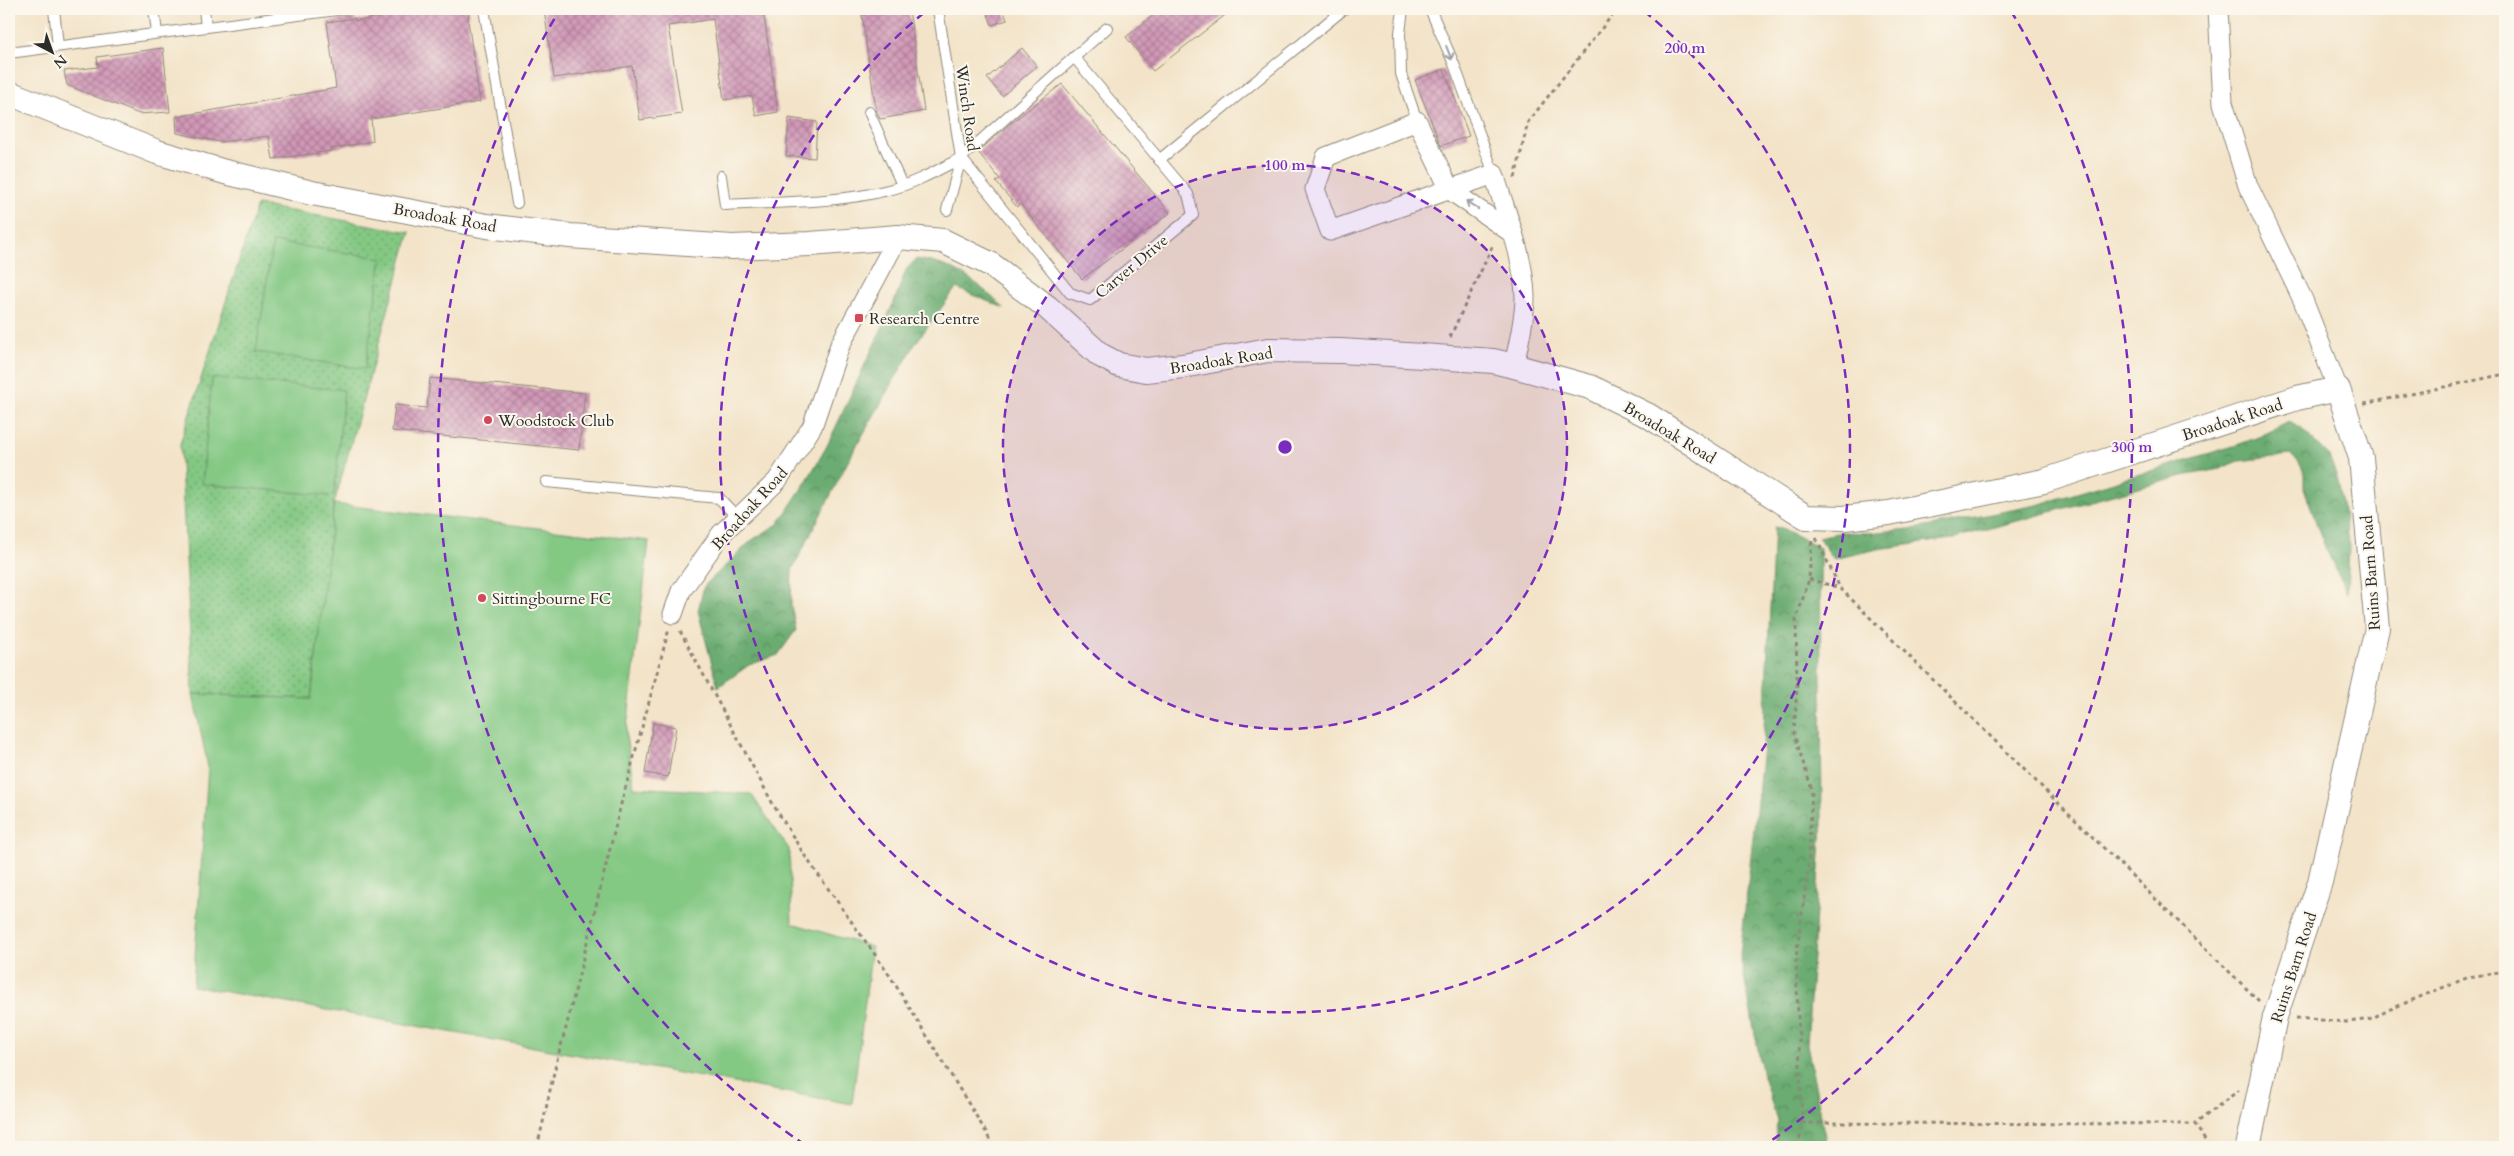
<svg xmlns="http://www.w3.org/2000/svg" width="2514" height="1156" viewBox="0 0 2514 1156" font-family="Cardo,serif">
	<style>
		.grass { fill: url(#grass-dots); stroke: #577a57 }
		.forest { fill: url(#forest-crowns); stroke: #4a6c4e }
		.garden { fill: #83c883; stroke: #577a57 }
		.building { fill: url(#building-cross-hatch) }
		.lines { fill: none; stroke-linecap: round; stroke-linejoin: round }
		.service-casing { stroke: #8f887a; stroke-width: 12 }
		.minor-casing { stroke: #8f887a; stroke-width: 21 }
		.tertiary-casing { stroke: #8f887a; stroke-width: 26 }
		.path { stroke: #8f887a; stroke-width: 3; stroke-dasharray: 4 4; stroke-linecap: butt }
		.service { stroke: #fff; stroke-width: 10 }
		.minor { stroke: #fff; stroke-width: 19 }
		.tertiary { stroke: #fff; stroke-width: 24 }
		.oneway { stroke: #a0a0a0 }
		.ring { fill: none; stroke: #7b2cbf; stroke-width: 2.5; stroke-dasharray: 9 6 }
		.poi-dot { fill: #d1495b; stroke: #fbf7ec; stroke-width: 2 }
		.labels { text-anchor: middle; stroke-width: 4; stroke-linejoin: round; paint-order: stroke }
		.street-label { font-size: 16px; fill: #2b2b2b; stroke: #fbf7ec }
		.poi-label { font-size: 16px; fill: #2b2b2b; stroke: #fbf7ec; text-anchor: start }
		.centre { fill: #7b2cbf; stroke: #fbf7ec; stroke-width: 2.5 }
		.ring-label { font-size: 15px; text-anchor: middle; font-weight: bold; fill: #7b2cbf; stroke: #fbf7ec; stroke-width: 4; stroke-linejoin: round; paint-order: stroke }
	</style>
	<defs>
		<pattern id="grass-dots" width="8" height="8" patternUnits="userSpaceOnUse" patternTransform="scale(1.25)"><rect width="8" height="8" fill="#83c883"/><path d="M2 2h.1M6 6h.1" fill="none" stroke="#6ba36b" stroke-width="1.8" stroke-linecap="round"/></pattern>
		<pattern id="forest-crowns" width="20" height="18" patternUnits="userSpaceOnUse" patternTransform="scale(1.25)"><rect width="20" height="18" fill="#6aac71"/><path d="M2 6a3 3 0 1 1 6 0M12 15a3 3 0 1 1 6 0" fill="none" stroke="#578c5d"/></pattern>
		<pattern id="building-cross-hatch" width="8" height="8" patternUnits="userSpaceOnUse" patternTransform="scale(1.25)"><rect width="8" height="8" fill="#d198b7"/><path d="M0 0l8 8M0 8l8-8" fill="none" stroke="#aa7c95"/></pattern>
	</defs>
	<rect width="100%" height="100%" fill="#fbf7ec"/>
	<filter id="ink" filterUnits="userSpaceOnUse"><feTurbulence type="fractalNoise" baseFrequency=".02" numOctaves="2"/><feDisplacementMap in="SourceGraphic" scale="10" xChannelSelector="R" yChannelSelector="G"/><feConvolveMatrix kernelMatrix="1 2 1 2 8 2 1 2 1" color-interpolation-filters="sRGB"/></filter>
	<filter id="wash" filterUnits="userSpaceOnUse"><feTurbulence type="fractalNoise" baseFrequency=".0096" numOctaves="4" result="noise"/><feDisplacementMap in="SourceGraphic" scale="20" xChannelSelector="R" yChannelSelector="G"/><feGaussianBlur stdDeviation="1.12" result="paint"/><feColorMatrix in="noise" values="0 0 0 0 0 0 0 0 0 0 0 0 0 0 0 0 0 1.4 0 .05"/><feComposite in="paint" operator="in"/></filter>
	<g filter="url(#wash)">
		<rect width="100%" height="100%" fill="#f3e4c9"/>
		<polygon class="grass" points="257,205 410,232 334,504 311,699 193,694 180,444"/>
		<g class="forest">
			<path d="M916 259C957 265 975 281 1004 308L956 288 915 344 853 452 792 570 791 604 796 630 778 655 749 665 718 687 698 611 704 586 752 540 778 524 806 482 827 446 894 302 906 270Z"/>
			<polygon points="2289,422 2302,429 2329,456 2338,480 2349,547 2347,593 2325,547 2304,489 2304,472 2298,461 2290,455 2239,461 2220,469 2187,475 1951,539 1878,549 1834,559 1818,537 1842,532 1868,533 1920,528 2037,505 2237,445 2261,436"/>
			<polygon points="1774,527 1782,528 1820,548 1822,825 1807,1044 1827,1147 1775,1147 1777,1120 1763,1076 1740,955 1763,748"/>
		</g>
		<g class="garden">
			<polygon points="273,242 382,258 365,369 256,352"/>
			<polygon points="212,378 344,390 334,496 202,484"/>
			<polygon points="334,504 649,541 626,736 634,787 751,794 789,849 792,923 872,947 852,1104 193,986 208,767 193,694 311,699"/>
		</g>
		<g id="blocks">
			<g class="building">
				<polygon points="431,9 469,9 468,21 480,102 371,119 373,141 330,149 331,151 273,159 269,136 220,142 177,133 176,117 336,88 327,22 355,18 355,21"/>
				<polygon points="544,9 763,9 778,112 756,116 752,96 724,100 713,19 668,26 682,114 640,120 632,66 554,78"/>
				<polygon points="861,9 909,9 924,111 880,119 876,110"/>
				<polygon points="986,9 1003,9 1007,20 992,25"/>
				<polygon points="1161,9 1233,9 1153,71 1126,37"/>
				<polygon points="163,48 170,112 139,114 67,85 64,71 98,67 97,57"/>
				<polygon points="1022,48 1037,66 1002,96 987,78"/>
				<polygon points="1444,69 1469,136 1441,146 1415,80"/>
				<polygon points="1062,84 1170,213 1082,279 1020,204 1017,207 996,182 1000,179 978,152 1012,122"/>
				<polygon points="789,118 817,122 815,158 786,156"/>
				<polygon points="430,378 585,393 579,450 392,431 395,405 427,408"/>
				<polygon points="653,723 676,727 668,777 645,773"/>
			</g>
		</g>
	</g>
	<g filter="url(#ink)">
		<use href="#blocks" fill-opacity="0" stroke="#8f887a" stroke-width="1"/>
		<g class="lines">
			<defs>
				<g id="service">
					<polyline points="54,9 58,46"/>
					<polyline points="154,9 157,33"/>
					<polyline points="204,9 206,27"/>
					<polyline points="484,9 517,203"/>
					<polyline points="938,9 961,158 947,210"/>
					<polyline points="1403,9 1400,33 1401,74 1417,121"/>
					<polyline points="1430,9 1454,64 1494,174"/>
					<polyline points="9,53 344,9"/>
					<polyline points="869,112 902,185"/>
					<polyline points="961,158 1070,293 1090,300 1193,215 1188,194 1074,57"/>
					<polyline points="1159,160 1344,9"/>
					<path d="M721 176 725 205C775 202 841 203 888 190 914 184 938 170 961 158L1107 28"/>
					<polyline points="546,482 719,498 738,518"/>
				</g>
				<g id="minor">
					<polyline points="2218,9 2223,103 2248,186 2303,300 2338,389"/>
					<path d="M1512 233 1450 190 1417 121 1326 157 1315 189 1330 231 1494 174C1506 214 1524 256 1525 297 1525 320 1518 344 1514 366"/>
					<polyline points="673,614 681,591 721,534 777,481 812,427 840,345 898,237"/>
				</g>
				<polyline id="tertiary" points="9,93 157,152 225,172 312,193 487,226 570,236 732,247 810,244 898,237 943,241 990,264 1047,307 1100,355 1119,365 1146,370 1183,366 1268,350 1341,351 1422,356 1493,361 1514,366 1590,387 1649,416 1806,517 1844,518 1889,513 2044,481 2297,398 2338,389 2361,458 2377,628 2320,882 2275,1017 2248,1147"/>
			</defs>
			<use href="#service" class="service-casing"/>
			<use href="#minor" class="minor-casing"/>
			<use href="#tertiary" class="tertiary-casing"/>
			<g class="path">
				<polyline points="1515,178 1528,122 1617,9"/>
				<polyline points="1450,337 1494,243"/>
				<polyline points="2364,404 2505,374"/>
				<polyline points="1816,538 1840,588 2259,1001"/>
				<polyline points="1809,579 1840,588"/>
				<polyline points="680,631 774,806 805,856 890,976 986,1132 993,1147"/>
				<polyline points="2296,1018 2347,1022 2373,1019 2388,1010 2469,977 2505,971"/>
				<polyline points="1802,1123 1796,958 1808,869 1812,790 1794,734 1797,686 1796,620 1809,579 1812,538"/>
				<path d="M537 1147C547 1109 553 1069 565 1032L621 804 669 629"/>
				<polyline points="1798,1147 1802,1123 2195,1124"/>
				<polyline points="2209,1147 2195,1124 2239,1090"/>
			</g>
			<use href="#service" class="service"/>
			<use href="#minor" class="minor"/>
			<use href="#tertiary" class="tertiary"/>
		</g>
		<defs><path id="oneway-shaft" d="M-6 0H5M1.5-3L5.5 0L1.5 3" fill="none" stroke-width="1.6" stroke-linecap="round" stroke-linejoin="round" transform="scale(1.25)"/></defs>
		<g class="oneway">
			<use href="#oneway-shaft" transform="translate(1449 53) rotate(68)"/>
			<use href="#oneway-shaft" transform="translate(1472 205) rotate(-145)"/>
		</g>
	</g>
	<circle cx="1285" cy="447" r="282" fill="#7b2cbf" fill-opacity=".12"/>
	<g class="ring">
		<circle cx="1285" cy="447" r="282"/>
		<path d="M1644 11A565 565 0 1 1 926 11"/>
		<path d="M805 1145A847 847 0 0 1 559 11M2011 11A847 847 0 0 1 1765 1145"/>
	</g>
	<g class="poi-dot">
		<rect x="854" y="313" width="10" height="10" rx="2.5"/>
		<circle cx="488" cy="420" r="5"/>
		<circle cx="482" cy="598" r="5"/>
	</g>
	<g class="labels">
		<g class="street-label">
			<text transform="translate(968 108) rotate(82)" y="6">Winch Road</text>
			<text transform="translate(445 217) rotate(10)" y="6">Broadoak Road</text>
			<text transform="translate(1131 266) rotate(-40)" y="6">Carver Drive</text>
			<text transform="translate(1221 360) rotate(-9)" y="6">Broadoak Road</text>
			<text transform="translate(2232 419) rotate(-18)" y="6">Broadoak Road</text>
			<text transform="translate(1670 432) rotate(31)" y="6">Broadoak Road</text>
			<text transform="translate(749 508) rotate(-48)" y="6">Broadoak Road</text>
			<text transform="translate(2370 573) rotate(-94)" y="6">Ruins Barn Road</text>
			<text transform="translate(2293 967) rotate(-72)" y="6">Ruins Barn Road</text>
		</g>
		<g class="poi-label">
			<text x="869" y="324">Research Centre</text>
			<text x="498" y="426">Woodstock Club</text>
			<text x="492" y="604">Sittingbourne FC</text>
		</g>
	</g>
	<circle cx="1285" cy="447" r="8" class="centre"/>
	<g class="ring-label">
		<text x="1685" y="53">200 m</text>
		<text x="1285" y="170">100 m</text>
		<text x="2132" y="452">300 m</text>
	</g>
	<rect width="2514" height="1156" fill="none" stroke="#fbf7ec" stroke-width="30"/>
	<g transform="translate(52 52) rotate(139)" stroke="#fbf7ec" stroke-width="4" paint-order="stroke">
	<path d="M0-4L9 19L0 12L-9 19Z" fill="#2b2b2b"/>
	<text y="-8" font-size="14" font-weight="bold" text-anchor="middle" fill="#2b2b2b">N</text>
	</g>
</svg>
